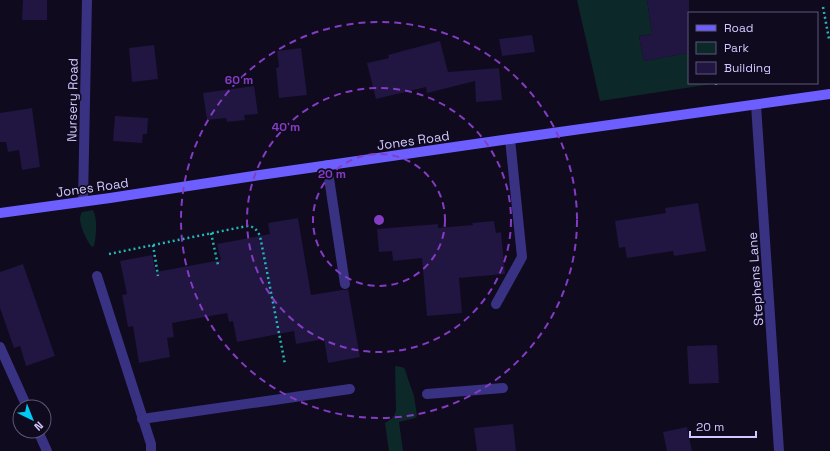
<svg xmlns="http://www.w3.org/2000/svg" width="830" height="451" viewBox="0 0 830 451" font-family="'Space Grotesk',sans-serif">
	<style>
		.green { fill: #0d2829 }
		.building { fill: #211541 }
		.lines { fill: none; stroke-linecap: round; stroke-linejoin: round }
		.path { stroke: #23b7b8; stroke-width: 2.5; stroke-dasharray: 2 3; stroke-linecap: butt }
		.service { stroke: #393182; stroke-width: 10 }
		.minor { stroke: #393182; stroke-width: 10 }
		.secondary { stroke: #6d5fff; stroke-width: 10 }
		.ring { fill: none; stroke: #843cc5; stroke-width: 2; stroke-dasharray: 7 5 }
		.labels { text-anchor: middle; stroke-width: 3.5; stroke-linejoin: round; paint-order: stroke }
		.street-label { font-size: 13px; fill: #d2c8ff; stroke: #0f0a1e }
		.centre { fill: #843cc5; stroke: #0f0a1e; stroke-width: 2 }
		.ring-label { font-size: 12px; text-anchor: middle; font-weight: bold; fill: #843cc5; stroke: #0f0a1e; stroke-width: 3.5; stroke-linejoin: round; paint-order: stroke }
	</style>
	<rect width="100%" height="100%" fill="#0f0a1e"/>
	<g class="green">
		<polygon points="577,0 647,0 652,34 639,36 644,61 688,53 689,83 712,83 712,84 600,101"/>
		<path d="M93 210C98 219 96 237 94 246L92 247C87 242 80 226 80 219 80 216 81 214 82 212Z"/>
		<path d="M395 366 402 367 405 369 406 373 414 396 417 416 415 418 399 422 403 451H389L385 423C392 419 394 417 396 410Z"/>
	</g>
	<g class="building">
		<polygon points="23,0 47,0 47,20 22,20"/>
		<polygon points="647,0 689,0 689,53 644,61 639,36 652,34"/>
		<polygon points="532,35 535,52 502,56 499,39"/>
		<polygon points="440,41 448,72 499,68 502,100 476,102 475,81 427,93 426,87 376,99 367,63 389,58 388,55"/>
		<polygon points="154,45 158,79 132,82 129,48"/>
		<polygon points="301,48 307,95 279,98 276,68 279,67 277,51"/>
		<polygon points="254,86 258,114 244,115 245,120 227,122 226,118 207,120 203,93"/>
		<polygon points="32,108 40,167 22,170 19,150 8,152 6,142 0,142 0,113"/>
		<polygon points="115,116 148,118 147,134 143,134 142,143 113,141"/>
		<polygon points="698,203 706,251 674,256 673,251 627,258 625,247 619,248 615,221 666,213 665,208"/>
		<polygon points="298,218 311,295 342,290 346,290 348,289 360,357 328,363 324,339 296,344 294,331 237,342 233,321 229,322 227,313 172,323 174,337 167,338 170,357 139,363 133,326 128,327 122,295 127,294 120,261 152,255 156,272 221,260 217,244 270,234 268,223"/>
		<polygon points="494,221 496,233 501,232 505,274 459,278 462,313 427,316 422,258 393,261 392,251 379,252 377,229 438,224 438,228 473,225 472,223"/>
		<polygon points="23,264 55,356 26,366 20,346 14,348 0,308 0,272"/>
		<polygon points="717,345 719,383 689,384 687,346"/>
		<polygon points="513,424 516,451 477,451 474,428"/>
		<polygon points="687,427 692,451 667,451 663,432"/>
	</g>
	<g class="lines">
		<g class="path">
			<polyline points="823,7 829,39"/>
			<polyline points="716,83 716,86"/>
			<polyline points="211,233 218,265"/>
			<polyline points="153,245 158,276"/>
			<path d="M109 254 247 226C254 226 257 230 260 236L285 364"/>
		</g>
		<g class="service">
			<polyline points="327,165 345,284"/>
			<polyline points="97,276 151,444 151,451"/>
			<polyline points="496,304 522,257 510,139"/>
			<polyline points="0,347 27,407"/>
			<polyline points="427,394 503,388"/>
			<polyline points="142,419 350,389"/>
			<polyline points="38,431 47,451"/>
		</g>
		<g class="minor">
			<polyline points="756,105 779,451"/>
			<polyline points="83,201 87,0"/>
		</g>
		<polyline class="secondary" points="0,213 110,198 260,175 510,139 830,94"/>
	</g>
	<g class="ring">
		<circle cx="379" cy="220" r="66"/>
		<circle cx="379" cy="220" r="132"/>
		<circle cx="379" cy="220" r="198"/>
	</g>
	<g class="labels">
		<g class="street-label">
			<text transform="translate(72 100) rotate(-89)" y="5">Nursery Road</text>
			<text transform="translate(413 140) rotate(-8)" y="5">Jones Road</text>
			<text transform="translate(92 187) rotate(-8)" y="5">Jones Road</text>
			<text transform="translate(755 279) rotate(-94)" y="5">Stephens Lane</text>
		</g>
	</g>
	<circle cx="379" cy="220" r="6" class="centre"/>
	<g class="ring-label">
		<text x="239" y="84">60 m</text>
		<text x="286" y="131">40 m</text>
		<text x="332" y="178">20 m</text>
	</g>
	<rect x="688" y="12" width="130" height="72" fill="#0f0a1e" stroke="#5d5678"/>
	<rect x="696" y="25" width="20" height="6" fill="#6d5fff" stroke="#5d5678"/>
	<text x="724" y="32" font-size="12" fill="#d2c8ff">Road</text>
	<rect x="696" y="42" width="20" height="12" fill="#0d2829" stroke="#5d5678"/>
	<text x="724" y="52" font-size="12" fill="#d2c8ff">Park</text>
	<rect x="696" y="62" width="20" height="12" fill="#211541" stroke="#5d5678"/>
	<text x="724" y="72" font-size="12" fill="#d2c8ff">Building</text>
	<g transform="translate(32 419) rotate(137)"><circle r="19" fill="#0f0a1e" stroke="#5d5678"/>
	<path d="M0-3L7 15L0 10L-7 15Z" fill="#00caf3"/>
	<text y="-6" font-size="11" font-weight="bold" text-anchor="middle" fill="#d2c8ff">N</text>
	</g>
	<path d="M690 431v6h66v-6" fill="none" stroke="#d2c8ff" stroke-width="2"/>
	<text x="696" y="431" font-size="12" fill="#d2c8ff" stroke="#0f0a1e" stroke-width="3" paint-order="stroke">20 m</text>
</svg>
